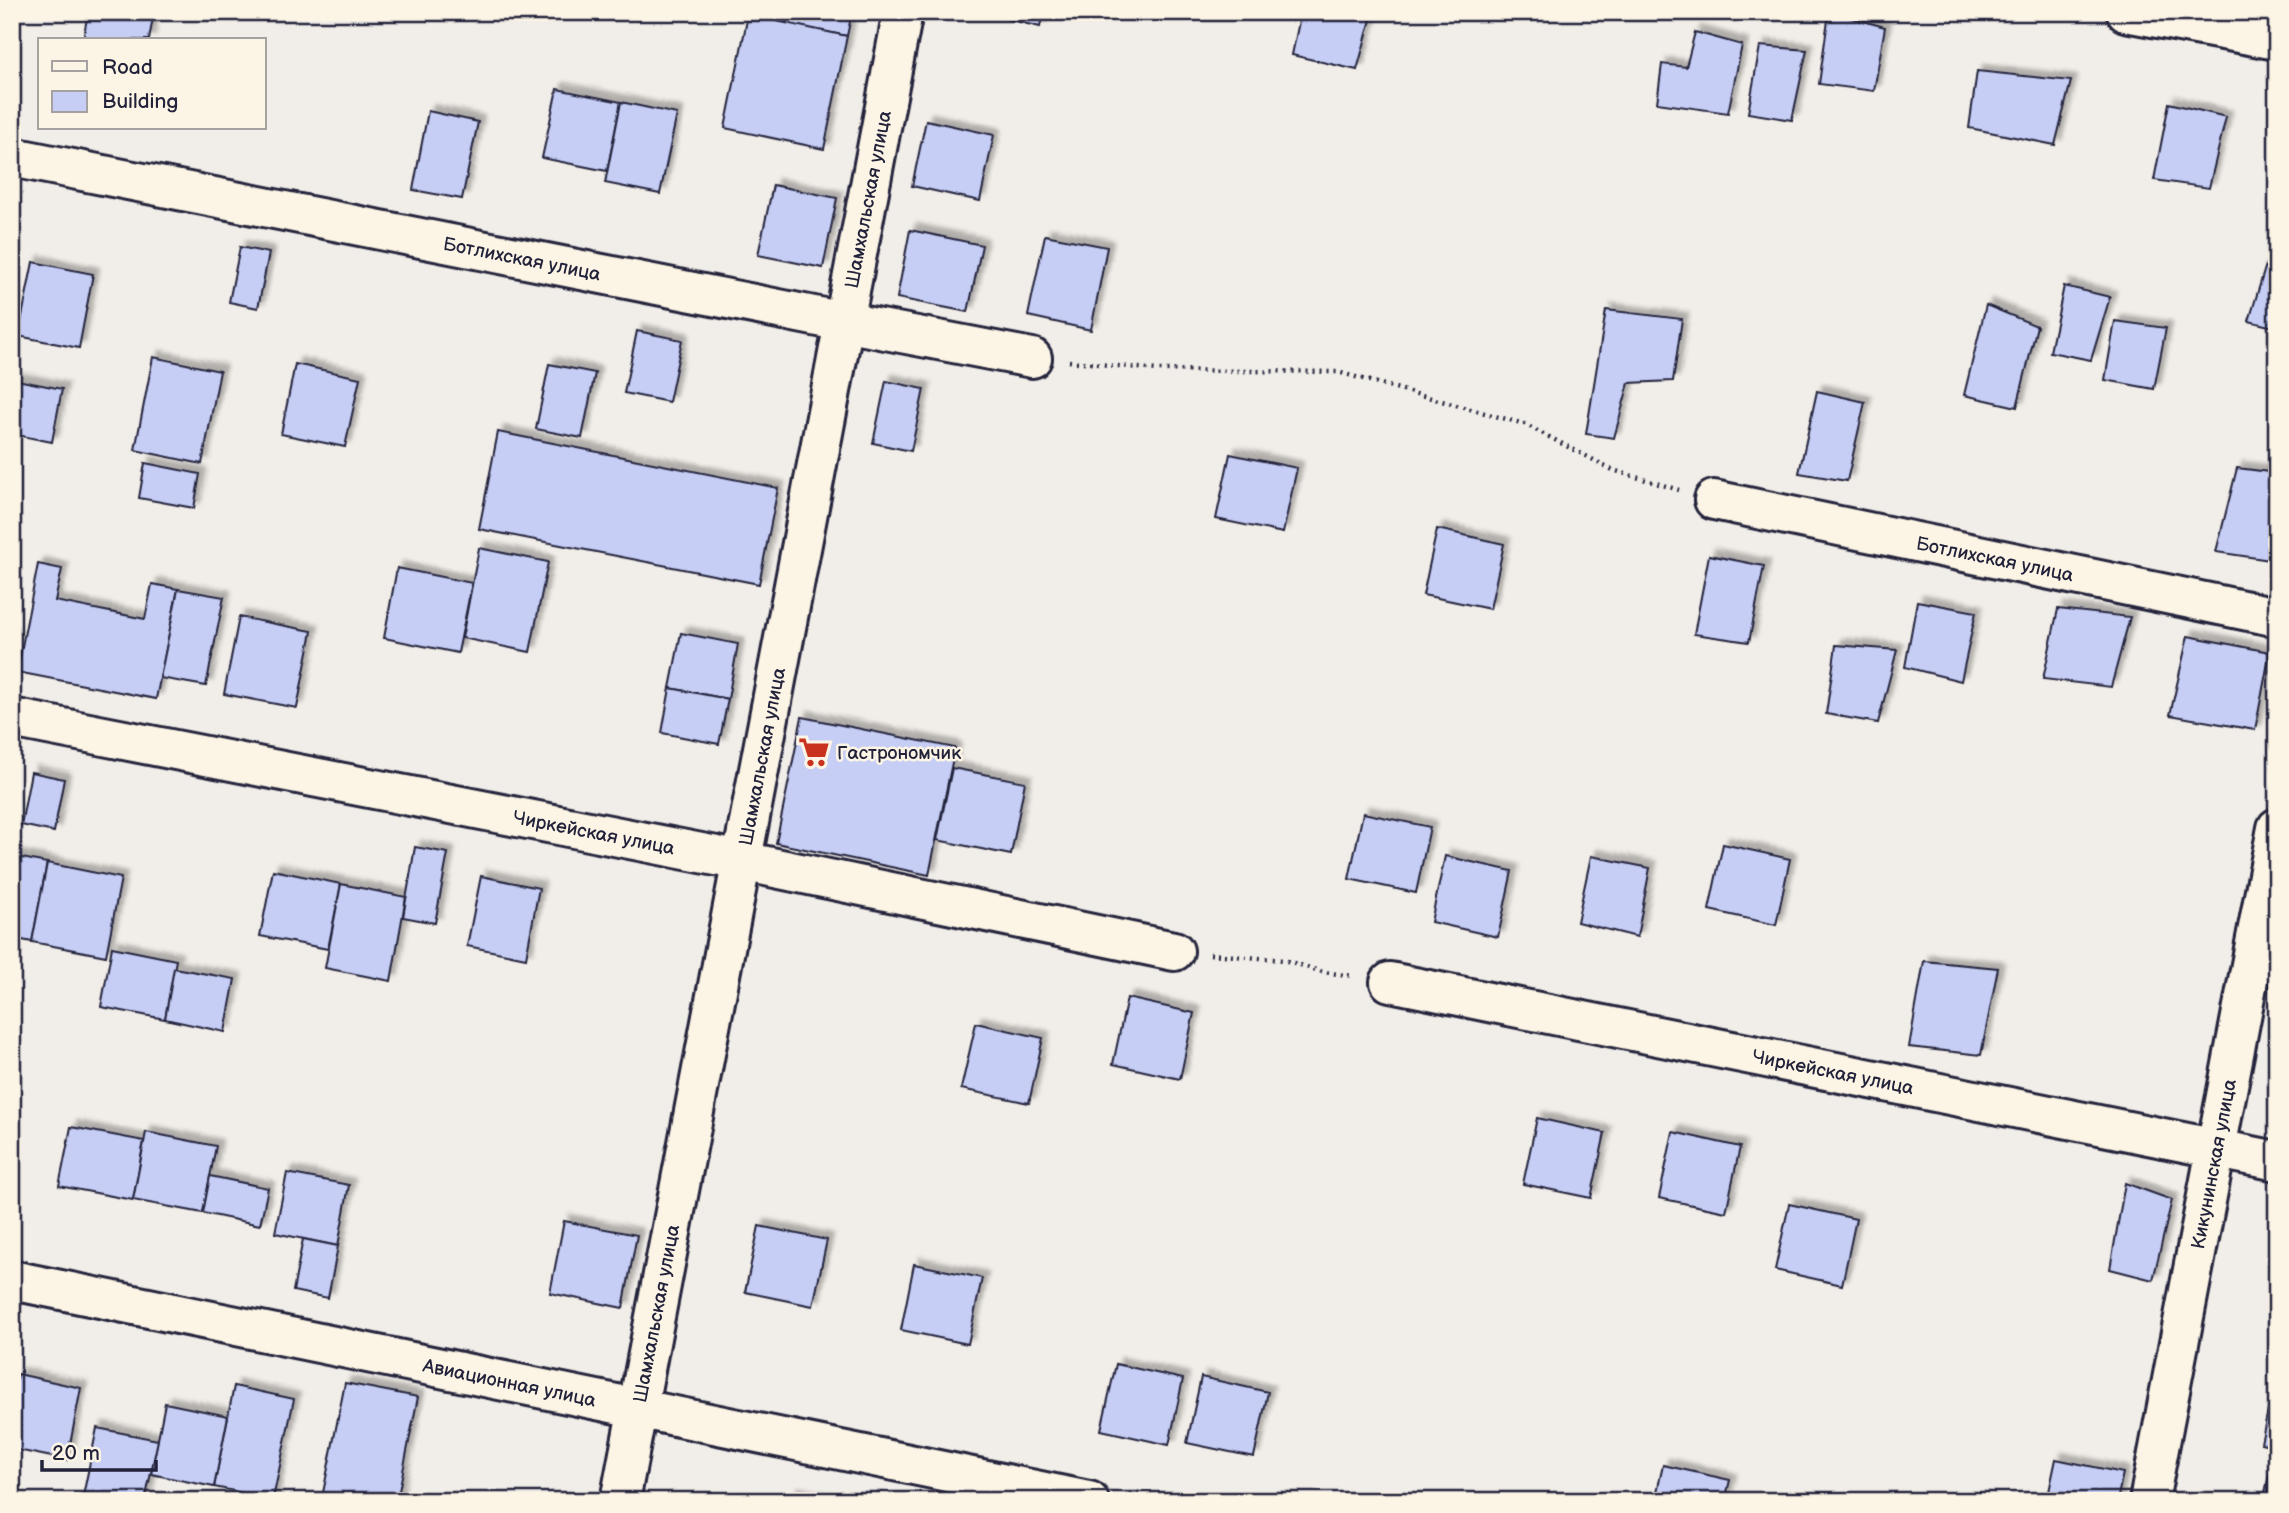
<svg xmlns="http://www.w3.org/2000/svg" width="2289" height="1513" viewBox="0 0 2289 1513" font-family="'Balsamiq Sans',sans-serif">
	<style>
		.building { fill: #c6cef6; stroke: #22223b; stroke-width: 2; filter: url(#shadow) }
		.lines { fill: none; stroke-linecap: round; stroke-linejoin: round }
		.minor-casing { stroke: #22223b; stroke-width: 44 }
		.path { stroke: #22223b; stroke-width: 4.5; stroke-dasharray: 2 5; stroke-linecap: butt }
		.minor { stroke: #fcf5e5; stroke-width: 38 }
		.labels { text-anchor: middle; stroke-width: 5; stroke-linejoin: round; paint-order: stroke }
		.street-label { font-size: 19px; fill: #22223b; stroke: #fcf5e5 }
		.poi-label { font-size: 19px; fill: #22223b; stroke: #fcf5e5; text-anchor: start }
	</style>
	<defs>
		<filter id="shadow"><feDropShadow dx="6" dy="-6" stdDeviation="2" flood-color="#0004"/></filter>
	</defs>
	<rect width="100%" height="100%" fill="#f1ede8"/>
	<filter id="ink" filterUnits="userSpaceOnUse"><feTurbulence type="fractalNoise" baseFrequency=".0143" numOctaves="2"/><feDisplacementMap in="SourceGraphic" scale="14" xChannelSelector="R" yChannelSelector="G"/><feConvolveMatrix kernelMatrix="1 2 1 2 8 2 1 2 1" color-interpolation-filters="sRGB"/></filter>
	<g filter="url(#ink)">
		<g class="building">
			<polygon points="88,12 154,12 149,40 83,40"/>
			<polygon points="788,12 852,12 847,36 786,24"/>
			<polygon points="978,12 1043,12 1040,27"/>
			<polygon points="1301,12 1373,12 1357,70 1292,55"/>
			<polygon points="1829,12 1885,27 1874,91 1819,84"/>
			<polygon points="748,15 847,36 824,149 725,128"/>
			<polygon points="1695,32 1742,45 1728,113 1657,103 1662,64 1686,67"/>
			<polygon points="1760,46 1807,50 1792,120 1748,113"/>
			<polygon points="1977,71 2071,81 2055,145 1969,128"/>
			<polygon points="557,89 621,102 607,171 542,158"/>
			<polygon points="621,102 677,114 660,194 605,183"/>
			<polygon points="2169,103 2226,117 2209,188 2154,180"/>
			<polygon points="428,111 478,122 462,199 413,190"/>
			<polygon points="926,120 994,135 980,201 912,186"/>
			<polygon points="773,185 837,198 823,268 758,255"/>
			<polygon points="910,230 982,245 968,312 897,298"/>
			<polygon points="1045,235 1107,247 1091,330 1028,316"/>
			<polygon points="240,247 269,253 258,308 229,302"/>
			<polygon points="2271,248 2277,250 2277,328 2249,321"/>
			<polygon points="33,262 93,274 79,348 18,336"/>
			<polygon points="2064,286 2110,297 2091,360 2050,352"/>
			<polygon points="1986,305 2037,326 2017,407 1964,395"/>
			<polygon points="1606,310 1682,319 1673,381 1629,383 1614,438 1586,434"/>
			<polygon points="2115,321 2166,328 2154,389 2105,380"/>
			<polygon points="637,331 682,340 669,402 624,393"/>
			<polygon points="153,357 220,371 202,464 135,450"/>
			<polygon points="295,364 360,378 345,447 281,434"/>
			<polygon points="549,364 595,373 582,438 536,429"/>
			<polygon points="12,379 62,389 52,442 12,434"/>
			<polygon points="886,381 924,389 911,451 873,443"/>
			<polygon points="1817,391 1865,402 1847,481 1799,473"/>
			<polygon points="498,432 778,488 759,584 479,529"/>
			<polygon points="1230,454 1297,468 1283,533 1216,519"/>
			<polygon points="145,463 200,474 194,508 139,498"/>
			<polygon points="2237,468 2277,473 2277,561 2216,552"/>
			<polygon points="1437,529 1504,544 1490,609 1423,595"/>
			<polygon points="479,548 548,562 530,652 462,638"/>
			<polygon points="1709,555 1764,566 1749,642 1694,634"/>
			<polygon points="38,564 62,569 55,601 145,619 152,584 178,589 156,699 17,672"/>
			<polygon points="397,568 472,583 458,653 384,638"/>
			<polygon points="178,589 224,597 206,686 160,678"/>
			<polygon points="1917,601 1976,612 1961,681 1905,667"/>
			<polygon points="2058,609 2130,617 2111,687 2043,679"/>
			<polygon points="239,617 312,631 297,708 224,694"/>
			<polygon points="681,633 738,644 728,699 670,688"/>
			<polygon points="2188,636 2270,652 2255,730 2170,715"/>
			<polygon points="1836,645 1897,650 1878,723 1826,714"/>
			<polygon points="670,688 728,699 719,744 662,733"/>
			<polygon points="802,717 955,748 929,875 776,843"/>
			<polygon points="952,768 1025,782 1011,855 937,840"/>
			<polygon points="31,772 64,779 54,832 21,825"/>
			<polygon points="1363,813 1430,827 1416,893 1349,879"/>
			<polygon points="1723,844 1790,859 1776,925 1709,910"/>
			<polygon points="415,847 448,853 435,923 403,917"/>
			<polygon points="12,856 47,863 32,942 12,938"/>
			<polygon points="1445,856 1512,871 1498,937 1431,922"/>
			<polygon points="1591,856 1650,868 1637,937 1577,922"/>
			<polygon points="47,863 121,878 106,956 32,942"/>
			<polygon points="273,870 341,884 328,949 260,936"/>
			<polygon points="481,876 539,888 526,958 467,946"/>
			<polygon points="341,884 406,897 391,981 325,968"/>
			<polygon points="112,947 176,960 165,1019 101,1007"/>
			<polygon points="1924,961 1998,968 1981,1055 1909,1047"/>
			<polygon points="174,968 235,979 225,1032 165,1019"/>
			<polygon points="1127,998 1194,1013 1180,1079 1113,1064"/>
			<polygon points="976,1023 1043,1038 1029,1103 961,1089"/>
			<polygon points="1537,1118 1605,1133 1591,1198 1523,1184"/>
			<polygon points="71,1127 144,1141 133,1200 59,1186"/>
			<polygon points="146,1132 216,1146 203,1213 133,1200"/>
			<polygon points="1673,1132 1740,1147 1726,1212 1659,1198"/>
			<polygon points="287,1173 349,1185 338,1246 275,1233"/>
			<polygon points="210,1176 268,1188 260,1225 203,1213"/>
			<polygon points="2125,1183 2172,1200 2153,1280 2110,1269"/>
			<polygon points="1789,1204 1856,1219 1842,1285 1775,1270"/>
			<polygon points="564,1221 637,1235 623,1308 550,1293"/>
			<polygon points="759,1226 827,1240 813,1306 745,1292"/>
			<polygon points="303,1239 338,1246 328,1298 293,1291"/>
			<polygon points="914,1264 982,1278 968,1344 901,1330"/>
			<polygon points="1116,1364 1183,1379 1169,1445 1101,1430"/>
			<polygon points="18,1374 81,1388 67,1460 12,1449 12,1401"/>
			<polygon points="1201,1377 1268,1392 1254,1457 1187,1443"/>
			<polygon points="2275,1377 2277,1377 2277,1447 2261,1443"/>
			<polygon points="345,1383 418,1397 397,1501 360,1501 323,1493"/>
			<polygon points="234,1386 294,1399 273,1499 214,1487"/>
			<polygon points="165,1403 228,1416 214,1487 151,1474"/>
			<polygon points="97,1428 158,1440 145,1501 82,1501"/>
			<polygon points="2056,1459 2123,1473 2117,1501 2047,1501"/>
			<polygon points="1663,1465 1730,1480 1725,1501 1655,1501"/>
			<polygon points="2271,1467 2277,1468 2277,1501 2263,1501"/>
			<polygon points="792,1494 826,1501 791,1501"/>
		</g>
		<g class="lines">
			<defs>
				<g id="minor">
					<polyline points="2126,12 2277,40"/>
					<path id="s1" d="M12 157 844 322 1032 358"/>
					<path id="s2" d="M1714 500 2277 617"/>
					<path id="s3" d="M12 718 742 861 1174 951"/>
					<path id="s4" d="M1390 982 2277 1161"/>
					<path id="s5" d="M12 1280 1089 1501"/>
					<path id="s6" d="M620 1501 903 12"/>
					<path id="s7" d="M2149 1501 2277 828"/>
				</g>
			</defs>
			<use href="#minor" class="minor-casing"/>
			<g class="path">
				<polyline points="1069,361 1158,370 1338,372 1524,424 1613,470 1679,490"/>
				<polyline points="1210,954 1284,960 1323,972 1353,976"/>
			</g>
			<use href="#minor" class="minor"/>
		</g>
	</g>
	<defs>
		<symbol id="supermarket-bare" viewBox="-9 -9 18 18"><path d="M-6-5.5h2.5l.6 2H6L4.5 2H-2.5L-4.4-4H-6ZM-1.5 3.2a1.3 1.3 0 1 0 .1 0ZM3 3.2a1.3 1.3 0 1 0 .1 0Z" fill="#c8321e" stroke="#fcf5e5" stroke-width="2.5" paint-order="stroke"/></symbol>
	</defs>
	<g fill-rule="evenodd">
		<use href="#supermarket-bare" x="792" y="730" width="44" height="44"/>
	</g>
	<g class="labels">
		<g class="street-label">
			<text dy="7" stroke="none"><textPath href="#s6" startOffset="1325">Шамхальская улица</textPath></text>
			<text dy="7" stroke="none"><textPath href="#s1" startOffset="520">Ботлихская улица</textPath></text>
			<text dy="7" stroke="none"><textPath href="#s2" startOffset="287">Ботлихская улица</textPath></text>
			<text dy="7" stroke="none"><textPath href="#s6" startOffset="758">Шамхальская улица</textPath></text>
			<text dy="7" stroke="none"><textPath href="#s3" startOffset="593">Чиркейская улица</textPath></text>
			<text dy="7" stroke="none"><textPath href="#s4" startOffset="452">Чиркейская улица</textPath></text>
			<text dy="7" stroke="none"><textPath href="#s7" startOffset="343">Кикунинская улица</textPath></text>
			<text dy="7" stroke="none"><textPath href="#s6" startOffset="191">Шамхальская улица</textPath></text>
			<text dy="7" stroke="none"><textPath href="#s5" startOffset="508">Авиационная улица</textPath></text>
		</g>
		<g class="poi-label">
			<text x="837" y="759">Гастрономчик</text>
		</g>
	</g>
	<rect width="2289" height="1513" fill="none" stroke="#fcf5e5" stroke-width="42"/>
	<rect x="21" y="21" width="2247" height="1471" fill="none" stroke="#22223b" stroke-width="2.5" filter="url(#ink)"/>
	<rect x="38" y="38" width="228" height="91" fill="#fcf5e5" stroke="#a5a1a1" stroke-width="2"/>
	<rect x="52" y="61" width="35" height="10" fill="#fcf5e5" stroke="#a5a1a1" stroke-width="2"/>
	<text x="102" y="74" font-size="21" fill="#22223b">Road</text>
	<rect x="52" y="91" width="35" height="21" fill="#c6cef6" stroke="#a5a1a1" stroke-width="2"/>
	<text x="102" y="108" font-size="21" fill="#22223b">Building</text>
	<path d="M42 1460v10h114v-10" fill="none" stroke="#22223b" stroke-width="3.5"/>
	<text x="52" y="1460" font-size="21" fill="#22223b" stroke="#fcf5e5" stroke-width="5" paint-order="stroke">20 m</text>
</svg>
